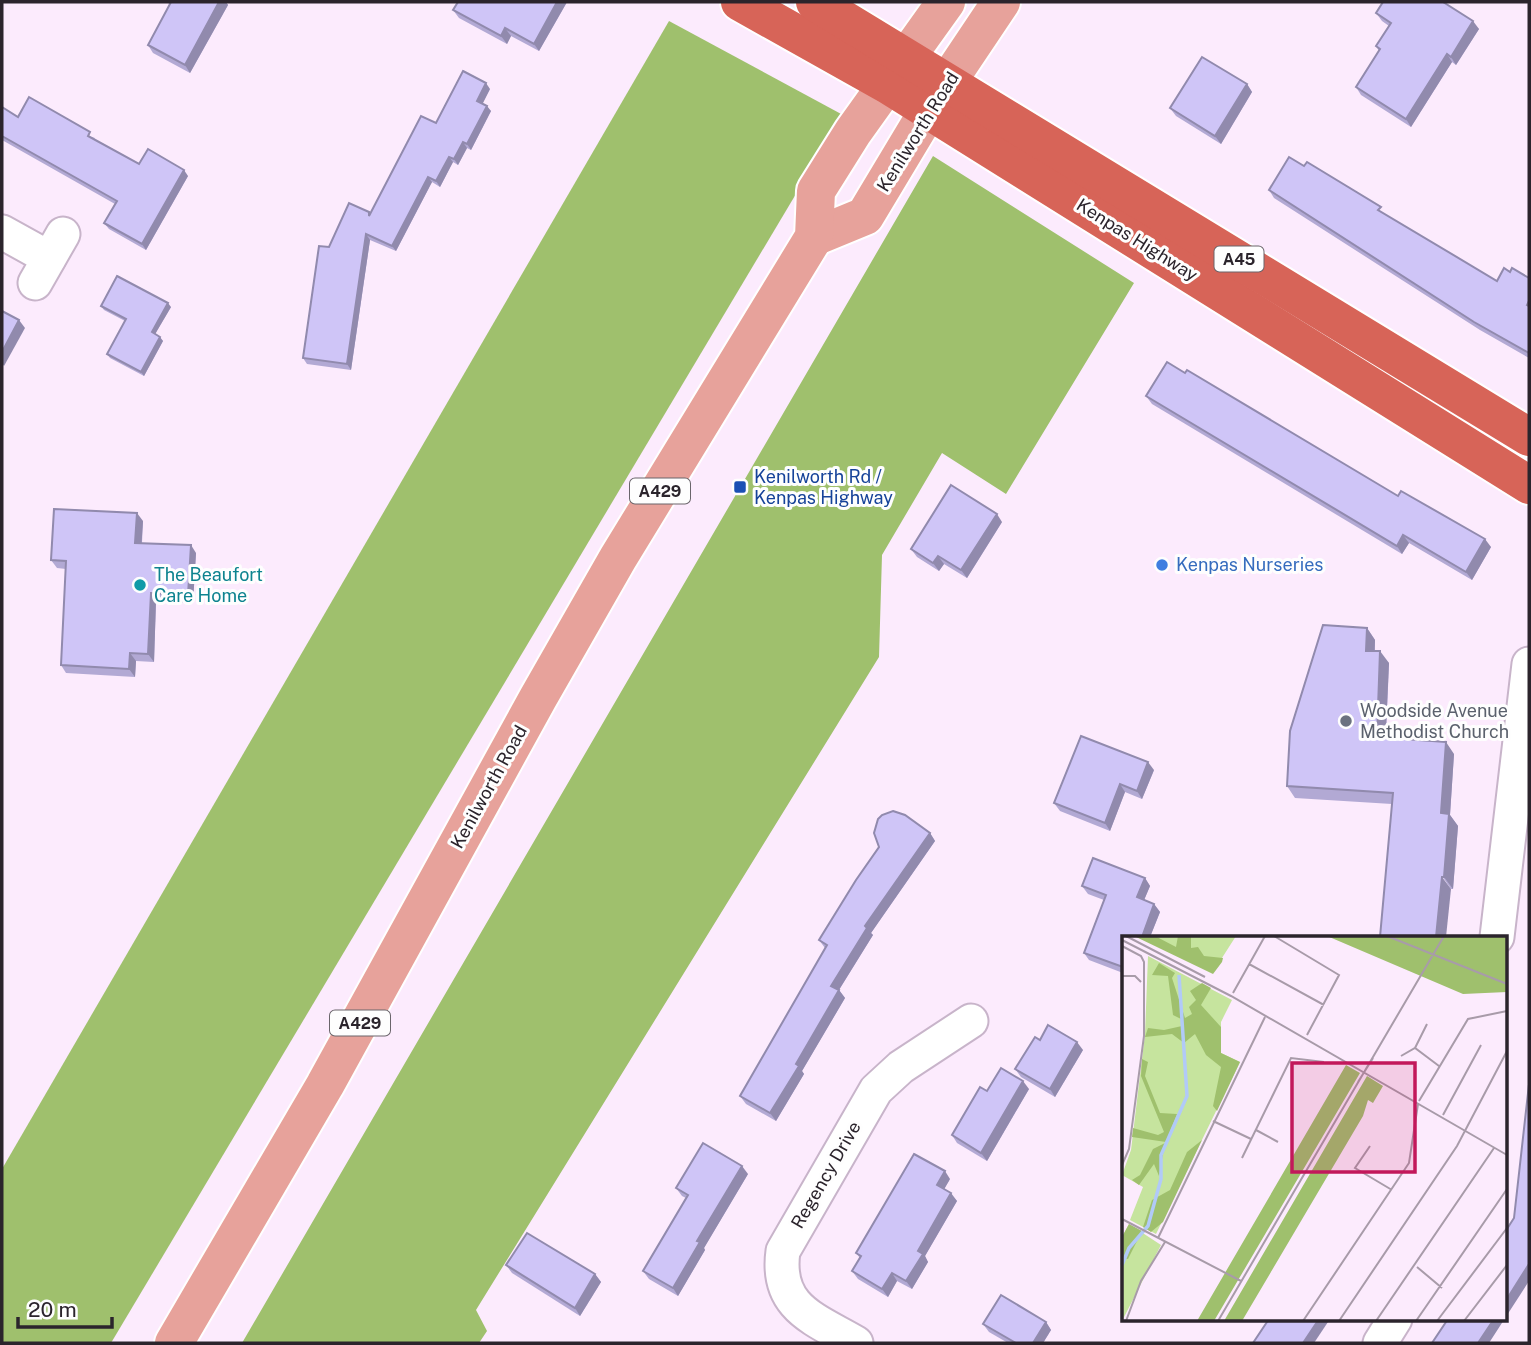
<svg xmlns="http://www.w3.org/2000/svg" width="1531" height="1345" viewBox="0 0 1531 1345" font-family="'Public Sans',sans-serif">
	<style>
		.forest { fill: #9fc06d }
		.lines { fill: none; stroke-linecap: round; stroke-linejoin: round }
		.minor-casing { stroke: #c8b4ca; stroke-width: 37 }
		.major-casing { stroke: #fff; stroke-width: 42 }
		.highway-casing { stroke: #fff; stroke-width: 42 }
		.minor { stroke: #fff; stroke-width: 33 }
		.major { stroke: #e7a29b; stroke-width: 38 }
		.highway { stroke: #d76458; stroke-width: 38 }
		.wall { fill: #b2a9d4 }
		.shaded-wall { fill: #918aad }
		.building { fill: #cfc5f7; stroke: #918aad; stroke-width: 2 }
		.transit-dot { fill: #1a4fb4; stroke: #fefefe; stroke-width: 2.5 }
		.shop-dot { fill: #3f7fe0; stroke: #fefefe; stroke-width: 2.5 }
		.culture-dot { fill: #0f9aa8; stroke: #fefefe; stroke-width: 2.5 }
		.worship-dot { fill: #6b7280; stroke: #fefefe; stroke-width: 2.5 }
		.labels { text-anchor: middle; stroke-width: 6; stroke-linejoin: round; paint-order: stroke }
		.shield { fill: #fefefe; stroke: #6a656b; stroke-width: 2 }
		.shield-label { font-size: 16px; font-weight: bold; fill: #2b242c }
		.street-label { font-size: 18px; fill: #2b242c; stroke: #fefefe }
		.transit-label { font-size: 18px; fill: #164399; stroke: #fefefe; text-anchor: start }
		.shop-label { font-size: 18px; fill: #366cbe; stroke: #fefefe; text-anchor: start }
		.culture-label { font-size: 18px; fill: #0d838f; stroke: #fefefe; text-anchor: start }
		.worship-label { font-size: 18px; fill: #5b616d; stroke: #fefefe; text-anchor: start }
		.inset-river { fill: none; stroke: #b1caf8; stroke-width: 3.5 }
		.inset-road { fill: none; stroke: #a89ba9; stroke-width: 2 }
		.view { fill: #c2185b; fill-opacity: 0.15; stroke: #c2185b; stroke-width: 3.5 }
		.inset-edge { fill: none; stroke: #2b242c; stroke-width: 3.5 }
	</style>
	<rect width="100%" height="100%" fill="#fcebfd"/>
	<g class="forest">
		<polygon points="669,21 843,115 111,1343 2,1343 2,1169"/>
		<polygon points="933,156 1134,283 1006,494 942,453 882,555 879,657 476,1310 487,1331 479,1343 242,1343"/>
	</g>
	<g class="lines">
		<defs>
			<g id="minor">
				<polyline points="2,232 49,258"/>
				<polyline points="35,283 63,234"/>
				<polyline points="1497,937 1529,664"/>
				<path d="M856 1343C815 1319 775 1308 783 1251L876 1090 901 1067 971 1021"/>
				<polyline points="1380,1343 1395,1319"/>
			</g>
			<g id="major">
				<polyline points="814,237 865,216 928,111 1001,2"/>
				<polyline points="174,1343 325,1085 538,698 618,558 814,237 816,191 853,132 946,2"/>
			</g>
			<g id="highway">
				<polyline points="740,2 888,85 1529,485"/>
				<polyline points="815,2 1529,437"/>
			</g>
		</defs>
		<use href="#minor" class="minor-casing"/>
		<use href="#major" class="major-casing"/>
		<use href="#highway" class="highway-casing"/>
		<use href="#minor" class="minor"/>
		<use href="#major" class="major"/>
		<use href="#highway" class="highway"/>
	</g>
	<g class="wall">
		<polygon points="166,2 226,2 228,5 190,73 153,53 148,45 170,4"/>
		<polygon points="458,2 567,2 539,51 511,36 507,44 459,18 453,10"/>
		<polygon points="1383,2 1445,2 1444,3 1479,29 1456,65 1452,62 1411,127 1361,95 1356,87 1379,51 1376,46 1389,26 1382,21 1376,13"/>
		<polygon points="1247,84 1252,92 1221,144 1176,116 1170,108"/>
		<polygon points="490,89 482,104 491,111 471,150 467,148 458,165 453,162 440,187 432,182 396,251 370,240 351,370 307,364 303,358 329,247 370,213 436,123"/>
		<polygon points="2,107 18,117 95,138 94,139 139,164 188,176 146,250 109,229 104,223 115,204 2,140"/>
		<polygon points="1269,190 1386,215 1497,281 1510,272 1529,278 1529,358 1480,330 1274,198"/>
		<polygon points="101,306 171,307 155,334 163,341 144,376 110,358 107,354 125,321 104,310"/>
		<polygon points="1185,373 1398,496 1491,547 1472,580 1409,543 1402,554 1152,404 1146,396"/>
		<polygon points="143,521 142,543 196,553 193,603 156,601 154,662 136,661 135,677 66,673 61,665 66,569 57,568 51,560"/>
		<polygon points="1002,522 967,578 944,564 939,571 917,557 911,549"/>
		<polygon points="1367,628 1375,640 1375,651 1389,663 1386,737 1454,754 1450,815 1458,826 1453,889 1451,889 1392,804 1295,798 1287,786"/>
		<polygon points="1154,770 1142,799 1125,792 1110,831 1060,811 1054,803"/>
		<polygon points="930,833 935,841 871,933 873,935 839,990 845,998 802,1071 804,1074 776,1121 746,1104 740,1096 825,948 819,940 879,847"/>
		<polygon points="1145,878 1150,886 1144,900 1154,904 1160,912 1150,937 1123,937 1123,973 1089,960 1084,953 1104,900 1088,894 1082,886"/>
		<polygon points="1040,1040 1083,1050 1055,1097 1021,1077 1015,1069"/>
		<polygon points="1029,1089 987,1161 957,1143 952,1135 987,1091"/>
		<polygon points="748,1174 704,1248 705,1250 678,1296 649,1279 643,1271 686,1198 682,1196 676,1188"/>
		<polygon points="950,1179 944,1189 957,1201 925,1256 928,1262 912,1289 897,1281 888,1297 858,1279 852,1271 860,1258 856,1253"/>
		<polygon points="506,1265 595,1274 601,1282 580,1316 512,1273"/>
		<polygon points="1046,1322 1051,1330 1043,1343 1008,1343 989,1332 983,1324"/>
	</g>
	<g class="shaded-wall">
		<polygon points="219,2 226,2 228,5 190,73 185,65"/>
		<polygon points="557,2 567,2 539,51 534,44"/>
		<polygon points="1473,21 1479,29 1456,65 1451,57"/>
		<polygon points="505,28 511,36 507,44 501,36"/>
		<polygon points="1447,54 1452,62 1411,127 1406,119"/>
		<polygon points="486,83 490,89 481,107 477,101"/>
		<polygon points="1247,84 1252,92 1221,144 1215,136"/>
		<polygon points="487,106 491,111 471,150 467,144"/>
		<polygon points="463,142 467,148 458,165 454,159"/>
		<polygon points="449,157 453,162 440,187 436,181"/>
		<polygon points="184,170 188,176 146,250 142,244"/>
		<polygon points="428,177 432,182 396,251 392,246"/>
		<polygon points="366,234 370,240 351,370 347,364"/>
		<polygon points="168,303 171,307 154,336 152,332"/>
		<polygon points="19,320 25,328 4,366 2,363 2,352"/>
		<polygon points="160,337 163,341 144,376 141,372"/>
		<polygon points="137,513 143,521 141,551 135,543"/>
		<polygon points="997,514 1002,522 967,578 961,570"/>
		<polygon points="1403,535 1409,543 1402,554 1397,546"/>
		<polygon points="1485,539 1491,547 1472,580 1466,572"/>
		<polygon points="191,545 196,553 193,603 188,595"/>
		<polygon points="938,556 944,564 939,571 933,563"/>
		<polygon points="151,593 156,601 154,662 148,654"/>
		<polygon points="1367,628 1375,640 1374,663 1366,651"/>
		<polygon points="1380,651 1389,663 1385,749 1377,737"/>
		<polygon points="130,653 136,661 135,677 129,669"/>
		<polygon points="1446,742 1454,754 1450,815 1458,826 1453,889 1444,877 1441,813"/>
		<polygon points="1148,762 1154,770 1142,799 1137,791"/>
		<polygon points="1120,784 1125,792 1110,831 1105,823"/>
		<polygon points="930,833 935,841 871,933 873,935 837,993 831,986 865,926"/>
		<polygon points="1442,877 1451,889 1446,937 1436,937"/>
		<polygon points="1145,878 1150,886 1142,905 1137,897"/>
		<polygon points="1154,904 1160,912 1150,937 1142,937"/>
		<polygon points="839,990 845,998 802,1071 804,1074 776,1121 770,1113 796,1064"/>
		<polygon points="1077,1042 1083,1050 1055,1097 1050,1089"/>
		<polygon points="1023,1081 1029,1089 987,1161 981,1153"/>
		<polygon points="742,1166 748,1174 704,1248 705,1250 678,1296 673,1288 697,1241"/>
		<polygon points="945,1171 950,1179 942,1193 937,1185"/>
		<polygon points="951,1193 957,1201 925,1256 928,1262 912,1289 906,1281 918,1251"/>
		<polygon points="1529,1264 1529,1281 1489,1343 1478,1343 1494,1319 1505,1319 1505,1302"/>
		<polygon points="892,1273 897,1281 888,1297 882,1289"/>
		<polygon points="595,1274 601,1282 580,1316 575,1308"/>
		<polygon points="1319,1319 1330,1319 1314,1343 1303,1343"/>
		<polygon points="1046,1322 1051,1330 1043,1343 1033,1343"/>
	</g>
	<g class="building">
		<polygon points="171,2 219,2 185,65 148,45"/>
		<polygon points="458,2 557,2 534,44 505,28 501,36 453,10"/>
		<polygon points="1383,2 1443,2 1473,21 1451,57 1447,54 1406,119 1356,87 1380,49 1376,46 1391,23 1376,13"/>
		<polygon points="1202,57 1247,84 1215,136 1170,108"/>
		<polygon points="463,71 486,83 477,101 487,106 467,144 463,142 454,159 449,157 436,181 428,177 392,246 366,234 347,364 303,358 319,246 329,247 349,203 369,212 369,216 421,116 436,123"/>
		<polygon points="29,97 90,132 88,136 139,164 148,149 184,170 142,244 104,223 117,201 2,136 2,107 18,117"/>
		<polygon points="1289,157 1304,166 1307,162 1381,207 1378,210 1497,281 1504,268 1510,272 1512,268 1529,278 1529,301 1527,305 1529,306 1529,353 1474,322 1269,190"/>
		<polygon points="117,276 168,303 152,332 160,337 141,372 107,354 126,319 101,306"/>
		<polygon points="2,311 19,320 2,352"/>
		<polygon points="1167,362 1185,373 1187,370 1398,496 1401,491 1485,539 1466,572 1403,535 1397,546 1146,396"/>
		<polygon points="951,485 997,514 961,570 938,556 933,563 911,549"/>
		<polygon points="54,509 137,513 135,543 191,545 188,595 151,593 148,654 130,653 129,669 61,665 66,561 51,560"/>
		<polygon points="1323,625 1367,628 1366,651 1380,651 1377,737 1446,742 1441,813 1449,814 1444,877 1442,877 1436,937 1380,937 1393,793 1287,786 1290,731"/>
		<polygon points="1081,736 1148,762 1137,791 1120,784 1105,823 1054,803"/>
		<polygon points="893,811 905,815 930,833 865,926 867,928 831,986 839,990 796,1064 799,1066 770,1113 740,1096 827,945 819,940 856,880 879,847 874,833 878,819 882,815"/>
		<polygon points="1093,858 1145,878 1137,897 1154,904 1142,937 1123,937 1123,967 1084,953 1106,895 1082,886"/>
		<polygon points="1048,1025 1077,1042 1050,1089 1015,1069 1035,1037 1040,1040"/>
		<polygon points="1001,1068 1023,1081 981,1153 952,1135 980,1087 987,1091"/>
		<polygon points="1529,1084 1529,1264 1505,1302 1505,1232 1514,1218"/>
		<polygon points="703,1143 742,1166 697,1241 700,1242 673,1288 643,1271 688,1195 676,1188"/>
		<polygon points="914,1154 945,1171 937,1185 951,1193 918,1251 923,1254 906,1281 892,1273 882,1289 852,1271 861,1256 856,1253"/>
		<polygon points="527,1233 595,1274 575,1308 506,1265"/>
		<polygon points="1001,1295 1046,1322 1033,1343 1016,1343 983,1324"/>
		<polygon points="1269,1319 1319,1319 1303,1343 1253,1343"/>
		<polygon points="1448,1319 1494,1319 1478,1343 1432,1343"/>
	</g>
	<rect class="transit-dot" x="733" y="480" width="14" height="14" rx="3.5"/>
	<circle class="shop-dot" cx="1162" cy="565" r="7"/>
	<circle class="culture-dot" cx="140" cy="585" r="7"/>
	<circle class="worship-dot" cx="1346" cy="721" r="7"/>
	<g class="labels">
		<g class="shield">
			<rect x="1214.5" y="246.5" width="49" height="25" rx="5"/>
			<rect x="630" y="478.5" width="60" height="25" rx="5"/>
			<rect x="330" y="1010.5" width="60" height="25" rx="5"/>
		</g>
		<g class="shield-label">
			<text x="1239" y="265">A45</text>
			<text x="660" y="497">A429</text>
			<text x="360" y="1029">A429</text>
		</g>
		<g class="street-label">
			<text transform="translate(918 132) rotate(-58)" y="6">Kenilworth Road</text>
			<text transform="translate(1137 240) rotate(32)" y="6">Kenpas Highway</text>
			<text transform="translate(489 787) rotate(-61)" y="6">Kenilworth Road</text>
			<text transform="translate(826 1175) rotate(-60)" y="6">Regency Drive</text>
		</g>
		<g class="transit-label">
			<text x="754" y="483">Kenilworth Rd /<tspan x="754" dy="21">Kenpas Highway</tspan></text>
		</g>
		<g class="shop-label">
			<text x="1176" y="571">Kenpas Nurseries</text>
		</g>
		<g class="culture-label">
			<text x="154" y="581">The Beaufort<tspan x="154" dy="21">Care Home</tspan></text>
		</g>
		<g class="worship-label">
			<text x="1360" y="717">Woodside Avenue<tspan x="1360" dy="21">Methodist Church</tspan></text>
		</g>
	</g>
	<g transform="translate(1122 936)">
		<rect width="385" height="385" fill="#fcebfd"/>
		<path d="M19 0H114L91 36ZM26 20 110 64 99 86V117L118 126 34 298 8 284 21 251 0 239 9 214 23 98ZM7 288 39 309 0 385V301Z" fill="#c6e49e"/>
		<path d="M12 0H33L54 11 56 0H69V12L76 11 82 20 101 22 100 26 91 38ZM205 0H385V56L341 58ZM37 27 53 37 50 42 63 82 70 78 67 71 74 64 68 55 80 47 89 52 79 69 99 91V117L118 126 95 175 91 170 99 131 84 119 73 98 62 107 50 98 23 101 26 92 42 94 60 90 59 83 51 79 46 40 30 39ZM20 123 26 126 23 140 38 177 55 178 44 206 10 201 11 192 36 199 42 196 19 140ZM224 129 238 137 92 385H75ZM245 140 261 150 251 167 246 164 241 180 120 385H102ZM80 204 41 286 29 296 21 291 30 264 48 254 65 216ZM43 207 37 240 32 228 17 249 10 244 18 239 31 213ZM7 288 20 295 6 323 0 322V301Z" fill="#9fc06d"/>
		<path class="inset-river" d="M0 329 7 312 26 290 39 243V219L65 160 57 39"/>
		<path class="inset-road" d="M4 0 83 41M152 0 217 39 185 99M265 0 385 48M0 4 109 60 385 219M0 10 19 20 22 26V100L7 213 0 229M127 28 202 69M0 40H13L19 46M111 57 143 0M293 112 305 88M279 120 293 112 317 130M236 146 251 122M297 165 346 83 385 75M321 179 359 109M91 185 129 203M134 194 156 206M248 210 233 232 270 254M120 222 169 122 202 126M0 283 119 345M36 302 143 81M295 331 320 352M4 385 19 345 43 306M96 385 322 0M181 385 287 227 296 168M217 385 335 210 385 115M254 385 372 212M294 385 385 253M315 385 385 292M342 385 385 329"/>
		<path class="view" d="M170 127H293V236H170Z"/>
		<rect width="385" height="385" class="inset-edge"/>
	</g>
	<rect width="1531" height="1345" fill="none" stroke="#2b242c" stroke-width="7"/>
	<path d="M18 1317v10h94v-10" fill="none" stroke="#2b242c" stroke-width="3.5"/>
	<text x="28" y="1317" font-size="21" fill="#2b242c" stroke="#fefefe" stroke-width="5" paint-order="stroke">20 m</text>
</svg>
